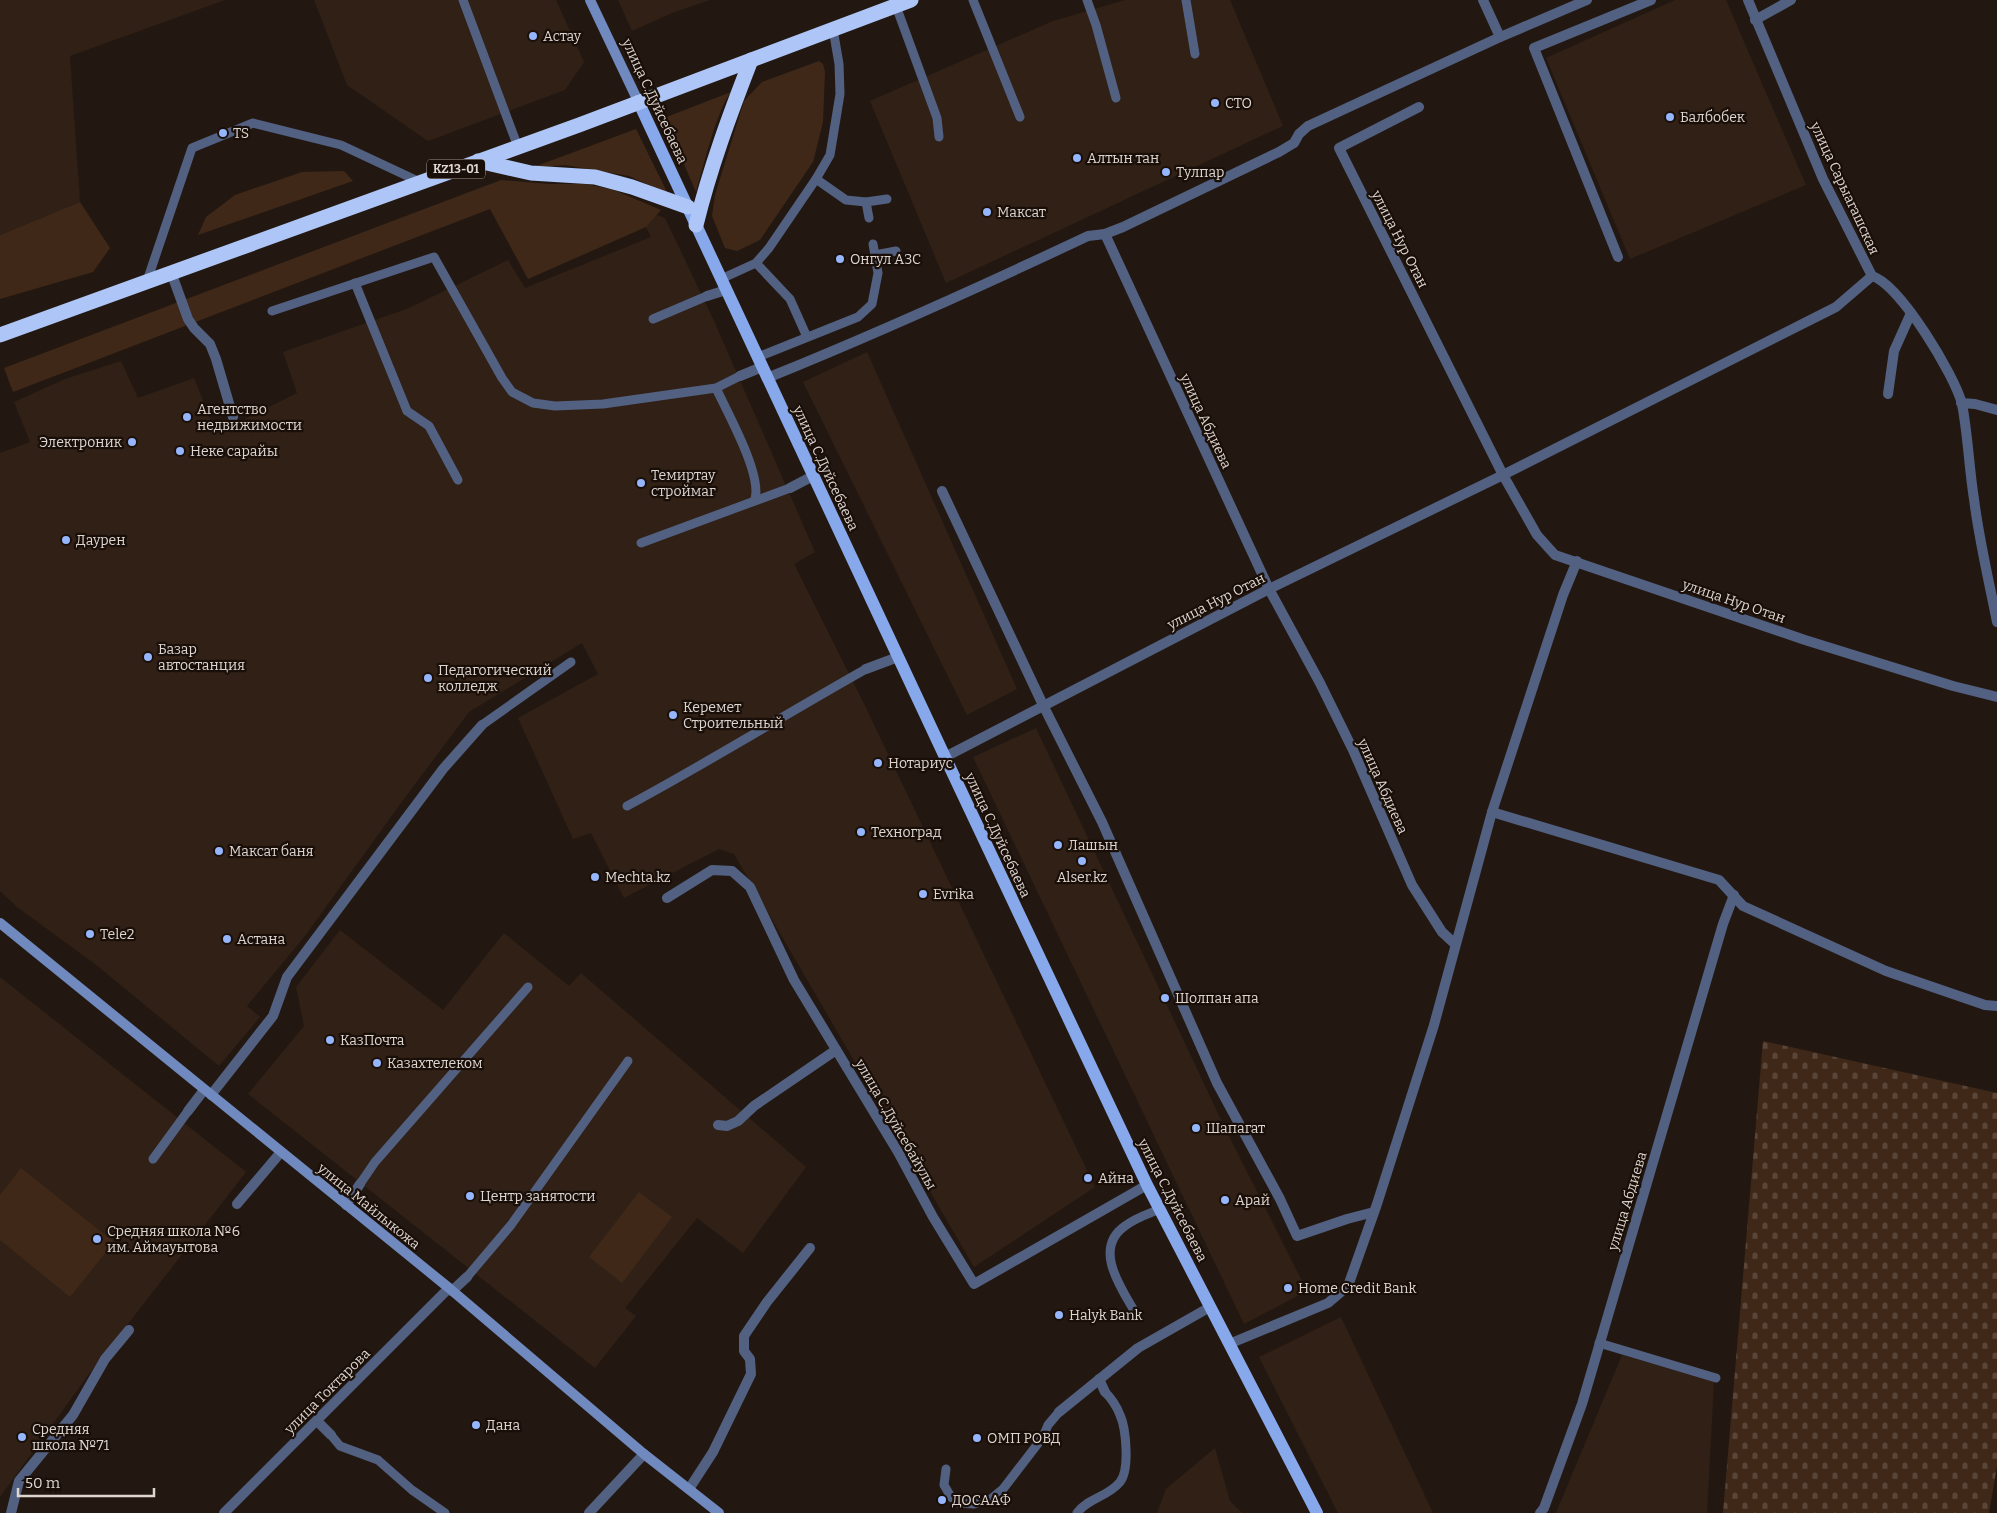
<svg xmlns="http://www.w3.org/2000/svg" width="1997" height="1513" viewBox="0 0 1997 1513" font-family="Bitter,serif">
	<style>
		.built { fill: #302015 }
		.grass { fill: #3f2818 }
		.cemetery { fill: url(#cemetery-stones) }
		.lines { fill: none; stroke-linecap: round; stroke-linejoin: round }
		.lane { stroke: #526182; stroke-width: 9 }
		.street { stroke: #526182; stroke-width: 10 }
		.secondary { stroke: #7089be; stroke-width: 10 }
		.primary { stroke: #88a8ec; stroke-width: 12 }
		.highway { stroke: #aec6f7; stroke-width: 15 }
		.poi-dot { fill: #95b6fd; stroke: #1a0f08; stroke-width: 2 }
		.labels { text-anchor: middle; stroke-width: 4.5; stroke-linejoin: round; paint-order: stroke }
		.shield { fill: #1a0f08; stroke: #a29a94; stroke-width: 1 }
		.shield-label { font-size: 12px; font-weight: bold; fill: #ddd5d0 }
		.poi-label { font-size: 14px; fill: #ddd5d0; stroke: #1a0f08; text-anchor: start }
		.street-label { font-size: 14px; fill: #ddd5d0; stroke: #1a0f08 }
	</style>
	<defs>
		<pattern id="cemetery-stones" width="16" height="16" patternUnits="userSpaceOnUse" patternTransform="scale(1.25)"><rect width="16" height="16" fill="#3f2818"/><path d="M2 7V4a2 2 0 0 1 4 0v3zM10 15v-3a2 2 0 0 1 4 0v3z" fill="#5a4639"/></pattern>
	</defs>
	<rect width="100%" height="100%" fill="#231811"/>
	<g class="built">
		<polygon points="0,0 225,0 70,56 80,202 0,235"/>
		<polygon points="314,0 556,0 584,62 565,90 428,141 347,85"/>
		<polygon points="618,0 710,0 672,13 632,31"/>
		<polygon points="1125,0 1230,0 1283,126 946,283 870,101 1053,21"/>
		<polygon points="1675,0 1726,0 1806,185 1630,259 1546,58"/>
		<polygon points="636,207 665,218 714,321 815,552 794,564 867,710 1095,1187 974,1267 734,854 719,849 624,898 591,833 573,839 518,718 598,674 582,643 469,712 401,803 305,936 247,1006 260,1017 219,1066 95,964 17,907 0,891 0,453 30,442 14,402 65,379 121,361 138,398 194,378 216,433 297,393 283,352 409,308 508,260 525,288 651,237"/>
		<polygon points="867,352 1017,689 967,715 803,382"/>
		<polygon points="1036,728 1225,1128 1307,1291 1244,1324 973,757"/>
		<polygon points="340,930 443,1010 504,933 569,986 581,973 806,1167 743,1253 697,1218 625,1308 636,1316 595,1368 248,1094 304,1026 296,987"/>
		<polygon points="0,977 246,1172 86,1378 0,1497"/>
		<polygon points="1341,1317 1433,1513 1338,1513 1259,1357"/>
		<polygon points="1622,1355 1714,1382 1707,1513 1556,1513"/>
		<polygon points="1215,1448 1230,1501 1242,1513 1157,1513 1166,1489"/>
	</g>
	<g class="grass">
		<polygon points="819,61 823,64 825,72 823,122 813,162 760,240 737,251 725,248 712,216 715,195 744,101 762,82"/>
		<path d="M731 92C717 109 703 168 696 192L664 118Z"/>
		<polygon points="636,129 668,194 629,176 565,165 531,168"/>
		<polygon points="344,171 353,181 198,235 206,217 235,195 302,172"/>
		<polygon points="501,180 548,184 586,184 614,190 661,210 646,227 528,279 490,209 13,392 4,368"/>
		<polygon points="80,202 110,248 93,272 0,299 0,235"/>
		<polygon points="21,1168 114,1242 70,1297 0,1240 0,1195"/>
		<polygon points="639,1192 672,1217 622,1283 589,1257"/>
	</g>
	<polygon class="cemetery" points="1763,1041 1997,1093 1997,1466 1989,1513 1723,1513"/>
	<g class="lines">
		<g class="lane">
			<polyline points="463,0 518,147"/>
			<polyline points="973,0 1020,117"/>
			<polyline points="1087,0 1096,25 1116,98"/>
			<polyline points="1186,0 1195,54"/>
			<polyline points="896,6 937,118 939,137"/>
			<polyline points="816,179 846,200 866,202 887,199"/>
			<polyline points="866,202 869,218"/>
			<polyline points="875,255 896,251"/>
			<polyline points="756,263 790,299 807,337"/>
			<polyline points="721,279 756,263 769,248 816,179 830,155 840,94 839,64 833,29"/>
			<polyline points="147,281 192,148 253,123 341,145 420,182"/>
			<polyline points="355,283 407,411 429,426 458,480"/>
			<polyline points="272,311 434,257 502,378 512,392 533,403 555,406 603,404 716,388 740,376"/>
			<polyline points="653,319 707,296"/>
			<polyline points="758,357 858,317 872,304 878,273 873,244"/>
			<path d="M716 388C728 414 762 474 755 499"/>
			<polyline points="641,543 790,488"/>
			<polyline points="482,725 571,662"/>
			<path d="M627 806C709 762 786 714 866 669"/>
			<polyline points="153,1159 188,1111"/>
			<polyline points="360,1184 375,1162 528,987"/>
			<polyline points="467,1277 511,1225 628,1061"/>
			<path d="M1136 1314C1122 1289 1092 1249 1125 1226 1135 1218 1148 1214 1160 1209"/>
			<polyline points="1599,1343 1716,1378"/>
			<polyline points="331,1435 340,1446 378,1460 412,1490 445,1513"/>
			<polyline points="946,1469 944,1485 951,1497 958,1503 974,1504 991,1499 1003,1489 1043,1437 1048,1425 1059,1412"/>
			<path d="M1077 1513C1088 1498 1108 1497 1120 1482 1130 1470 1126 1428 1120 1415 1117 1407 1111 1398 1105 1392"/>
		</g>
		<g class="street">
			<polyline points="1483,0 1500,37"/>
			<path d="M1748 0 1823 179 1872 276C1900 284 1955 376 1962 404 1968 435 1969 468 1974 499 1979 540 1989 581 1997 622"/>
			<polyline points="1755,20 1791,0"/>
			<polyline points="1419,107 1339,148 1503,475 1537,535 1555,555 1805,640 1953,686 1997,697"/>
			<polyline points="1105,234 1269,589 1320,683 1353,750 1412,885 1442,932 1455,944"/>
			<polyline points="1618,257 1534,48 1651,0"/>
			<polyline points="171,272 188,319 194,328 210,344 216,359 233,417"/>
			<polyline points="707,296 726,290"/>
			<polyline points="740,376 762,367"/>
			<path d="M767 378C876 334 982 286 1088 236L1105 234 1123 227 1279 152 1294 143 1299 134 1308 126 1498 38 1587 0"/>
			<polyline points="1888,394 1894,351 1911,313"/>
			<polyline points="1961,403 1975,404 1997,410"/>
			<polyline points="790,488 813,476"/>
			<polyline points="942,491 1043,705 1102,822 1217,1083 1280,1199 1297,1236 1347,1219 1374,1212"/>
			<polyline points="866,669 898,657"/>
			<polyline points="945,757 1269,589 1503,475 1836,307 1872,276"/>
			<polyline points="1492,812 1719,880 1743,906 1886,971 1985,1005 1997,1006"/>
			<polyline points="667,898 712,870 732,871 750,887 794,980 898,1152 933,1217 974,1284 1147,1185"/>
			<polyline points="211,1095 273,1016 287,977 443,769 482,725"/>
			<polyline points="188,1111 204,1090"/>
			<polyline points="718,1125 727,1126 738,1121 754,1106 836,1050"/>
			<polyline points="237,1204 281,1152"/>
			<polyline points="346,1205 360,1184"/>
			<polyline points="452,1291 467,1277"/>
			<polyline points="1229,1344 1328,1303 1348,1286 1377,1204 1434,1025 1492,812 1563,595 1577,561"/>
			<polyline points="1099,1379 1105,1392"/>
			<polyline points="1059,1412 1138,1348 1210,1307"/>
			<polyline points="317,1421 331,1435"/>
			<polyline points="689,1489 713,1452 751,1374 750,1359 744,1351 744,1336 767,1302 810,1248"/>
			<polyline points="11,1513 19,1481 73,1415 105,1359 129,1330"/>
			<polyline points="224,1513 449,1288"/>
			<polyline points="589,1513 644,1454"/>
			<polyline points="1540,1513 1544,1508 1582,1404 1723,924 1734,895"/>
		</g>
		<g class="secondary">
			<polyline points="590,0 638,101"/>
			<polyline points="0,923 449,1288 644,1454 719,1513"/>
		</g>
		<polyline class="primary" points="638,101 945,757 1147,1185 1317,1513"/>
		<g class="highway">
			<polyline points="478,161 531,173 595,177 632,187 688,207"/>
			<path d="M696 225C710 168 730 114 751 60"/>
			<polyline points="0,335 579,125 911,0"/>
		</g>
	</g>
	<g class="poi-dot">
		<circle cx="533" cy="36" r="5"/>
		<circle cx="1215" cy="103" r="5"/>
		<circle cx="1670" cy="117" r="5"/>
		<circle cx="223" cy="133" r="5"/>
		<circle cx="1077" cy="158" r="5"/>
		<circle cx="1166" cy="172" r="5"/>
		<circle cx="987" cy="212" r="5"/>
		<circle cx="840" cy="259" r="5"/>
		<circle cx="187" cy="417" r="5"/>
		<circle cx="132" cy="442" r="5"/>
		<circle cx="180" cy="451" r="5"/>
		<circle cx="641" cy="483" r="5"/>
		<circle cx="66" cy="540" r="5"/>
		<circle cx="148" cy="657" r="5"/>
		<circle cx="428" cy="678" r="5"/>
		<circle cx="673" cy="715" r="5"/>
		<circle cx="878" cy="763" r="5"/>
		<circle cx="861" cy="832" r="5"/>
		<circle cx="1058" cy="845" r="5"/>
		<circle cx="219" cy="851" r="5"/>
		<circle cx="1082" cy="861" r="5"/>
		<circle cx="595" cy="877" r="5"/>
		<circle cx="923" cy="894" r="5"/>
		<circle cx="90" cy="934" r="5"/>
		<circle cx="227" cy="939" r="5"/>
		<circle cx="1165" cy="998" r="5"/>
		<circle cx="330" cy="1040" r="5"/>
		<circle cx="377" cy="1063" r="5"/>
		<circle cx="1196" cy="1128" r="5"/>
		<circle cx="1088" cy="1178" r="5"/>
		<circle cx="470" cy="1196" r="5"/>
		<circle cx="1225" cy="1200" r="5"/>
		<circle cx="97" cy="1239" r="5"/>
		<circle cx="1288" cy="1288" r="5"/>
		<circle cx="1059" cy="1315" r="5"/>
		<circle cx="476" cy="1425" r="5"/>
		<circle cx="22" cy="1437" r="5"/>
		<circle cx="977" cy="1438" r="5"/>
		<circle cx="942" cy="1500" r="5"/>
	</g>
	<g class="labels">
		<rect class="shield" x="427" y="159.5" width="58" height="19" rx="4"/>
		<g class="shield-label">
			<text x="456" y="173">KZ13-01</text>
		</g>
		<g class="poi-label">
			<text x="543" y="41">Астау</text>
			<text x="1225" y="108">СТО</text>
			<text x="1680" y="122">Балбобек</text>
			<text x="233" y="138">TS</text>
			<text x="1087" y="163">Алтын тан</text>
			<text x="1176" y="177">Тулпар</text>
			<text x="997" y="217">Максат</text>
			<text x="850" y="264">Онгул АЗС</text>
			<text x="197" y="414">Агентство<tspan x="197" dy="16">недвижимости</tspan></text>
			<text x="122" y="447" text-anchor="end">Электроник</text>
			<text x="190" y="456">Неке сарайы</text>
			<text x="651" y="480">Темиртау<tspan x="651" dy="16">строймаг</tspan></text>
			<text x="76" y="545">Даурен</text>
			<text x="158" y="654">Базар<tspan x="158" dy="16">автостанция</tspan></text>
			<text x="438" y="675">Педагогический<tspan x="438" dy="16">колледж</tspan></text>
			<text x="683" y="712">Керемет<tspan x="683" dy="16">Строительный</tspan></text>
			<text x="888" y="768">Нотариус</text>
			<text x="871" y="837">Техноград</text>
			<text x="1068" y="850">Лашын</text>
			<text x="229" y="856">Максат баня</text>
			<text x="605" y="882">Mechta.kz</text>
			<text x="1082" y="882" text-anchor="middle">Alser.kz</text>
			<text x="933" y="899">Evrika</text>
			<text x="100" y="939">Tele2</text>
			<text x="237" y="944">Астана</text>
			<text x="1175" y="1003">Шолпан апа</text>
			<text x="340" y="1045">КазПочта</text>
			<text x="387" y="1068">Казахтелеком</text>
			<text x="1206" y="1133">Шапагат</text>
			<text x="1098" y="1183">Айна</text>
			<text x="480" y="1201">Центр занятости</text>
			<text x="1235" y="1205">Арай</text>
			<text x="107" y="1236">Средняя школа №6<tspan x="107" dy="16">им. Аймауытова</tspan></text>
			<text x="1298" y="1293">Home Credit Bank</text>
			<text x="1069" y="1320">Halyk Bank</text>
			<text x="486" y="1430">Дана</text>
			<text x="32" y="1434">Средняя<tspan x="32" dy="16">школа №71</tspan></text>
			<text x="987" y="1443">ОМП РОВД</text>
			<text x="952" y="1505">ДОСААФ</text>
		</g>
		<g class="street-label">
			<text transform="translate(655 101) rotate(65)" y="5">улица С.Дуйсебаева</text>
			<text transform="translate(1845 188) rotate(65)" y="5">улица Сарыагашская</text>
			<text transform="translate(1400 239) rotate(63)" y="5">улица Нур Отан</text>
			<text transform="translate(1206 421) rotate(65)" y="5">улица Абдиева</text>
			<text transform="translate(826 468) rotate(65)" y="5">улица С.Дуйсебаева</text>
			<text transform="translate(1216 601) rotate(-27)" y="5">улица Нур Отан</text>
			<text transform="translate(1734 601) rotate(19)" y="5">улица Нур Отан</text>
			<text transform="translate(1383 786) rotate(66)" y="5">улица Абдиева</text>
			<text transform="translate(998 835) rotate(65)" y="5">улица С.Дуйсебаева</text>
			<text transform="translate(896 1124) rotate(60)" y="5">улица С.Дуйсебайулы</text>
			<text transform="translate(1173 1200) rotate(63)" y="5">улица С.Дуйсебаева</text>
			<text transform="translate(1627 1201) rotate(-73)" y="5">улица Абдиева</text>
			<text transform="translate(369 1206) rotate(39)" y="5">улица Майлыкожа</text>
			<text transform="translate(327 1391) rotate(-45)" y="5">улица Токтарова</text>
		</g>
	</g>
	<path d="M18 1488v8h136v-8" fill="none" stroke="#ddd5d0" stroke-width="2.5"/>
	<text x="25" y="1488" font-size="15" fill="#ddd5d0" stroke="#1a0f08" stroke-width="4" paint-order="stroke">50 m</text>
</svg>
